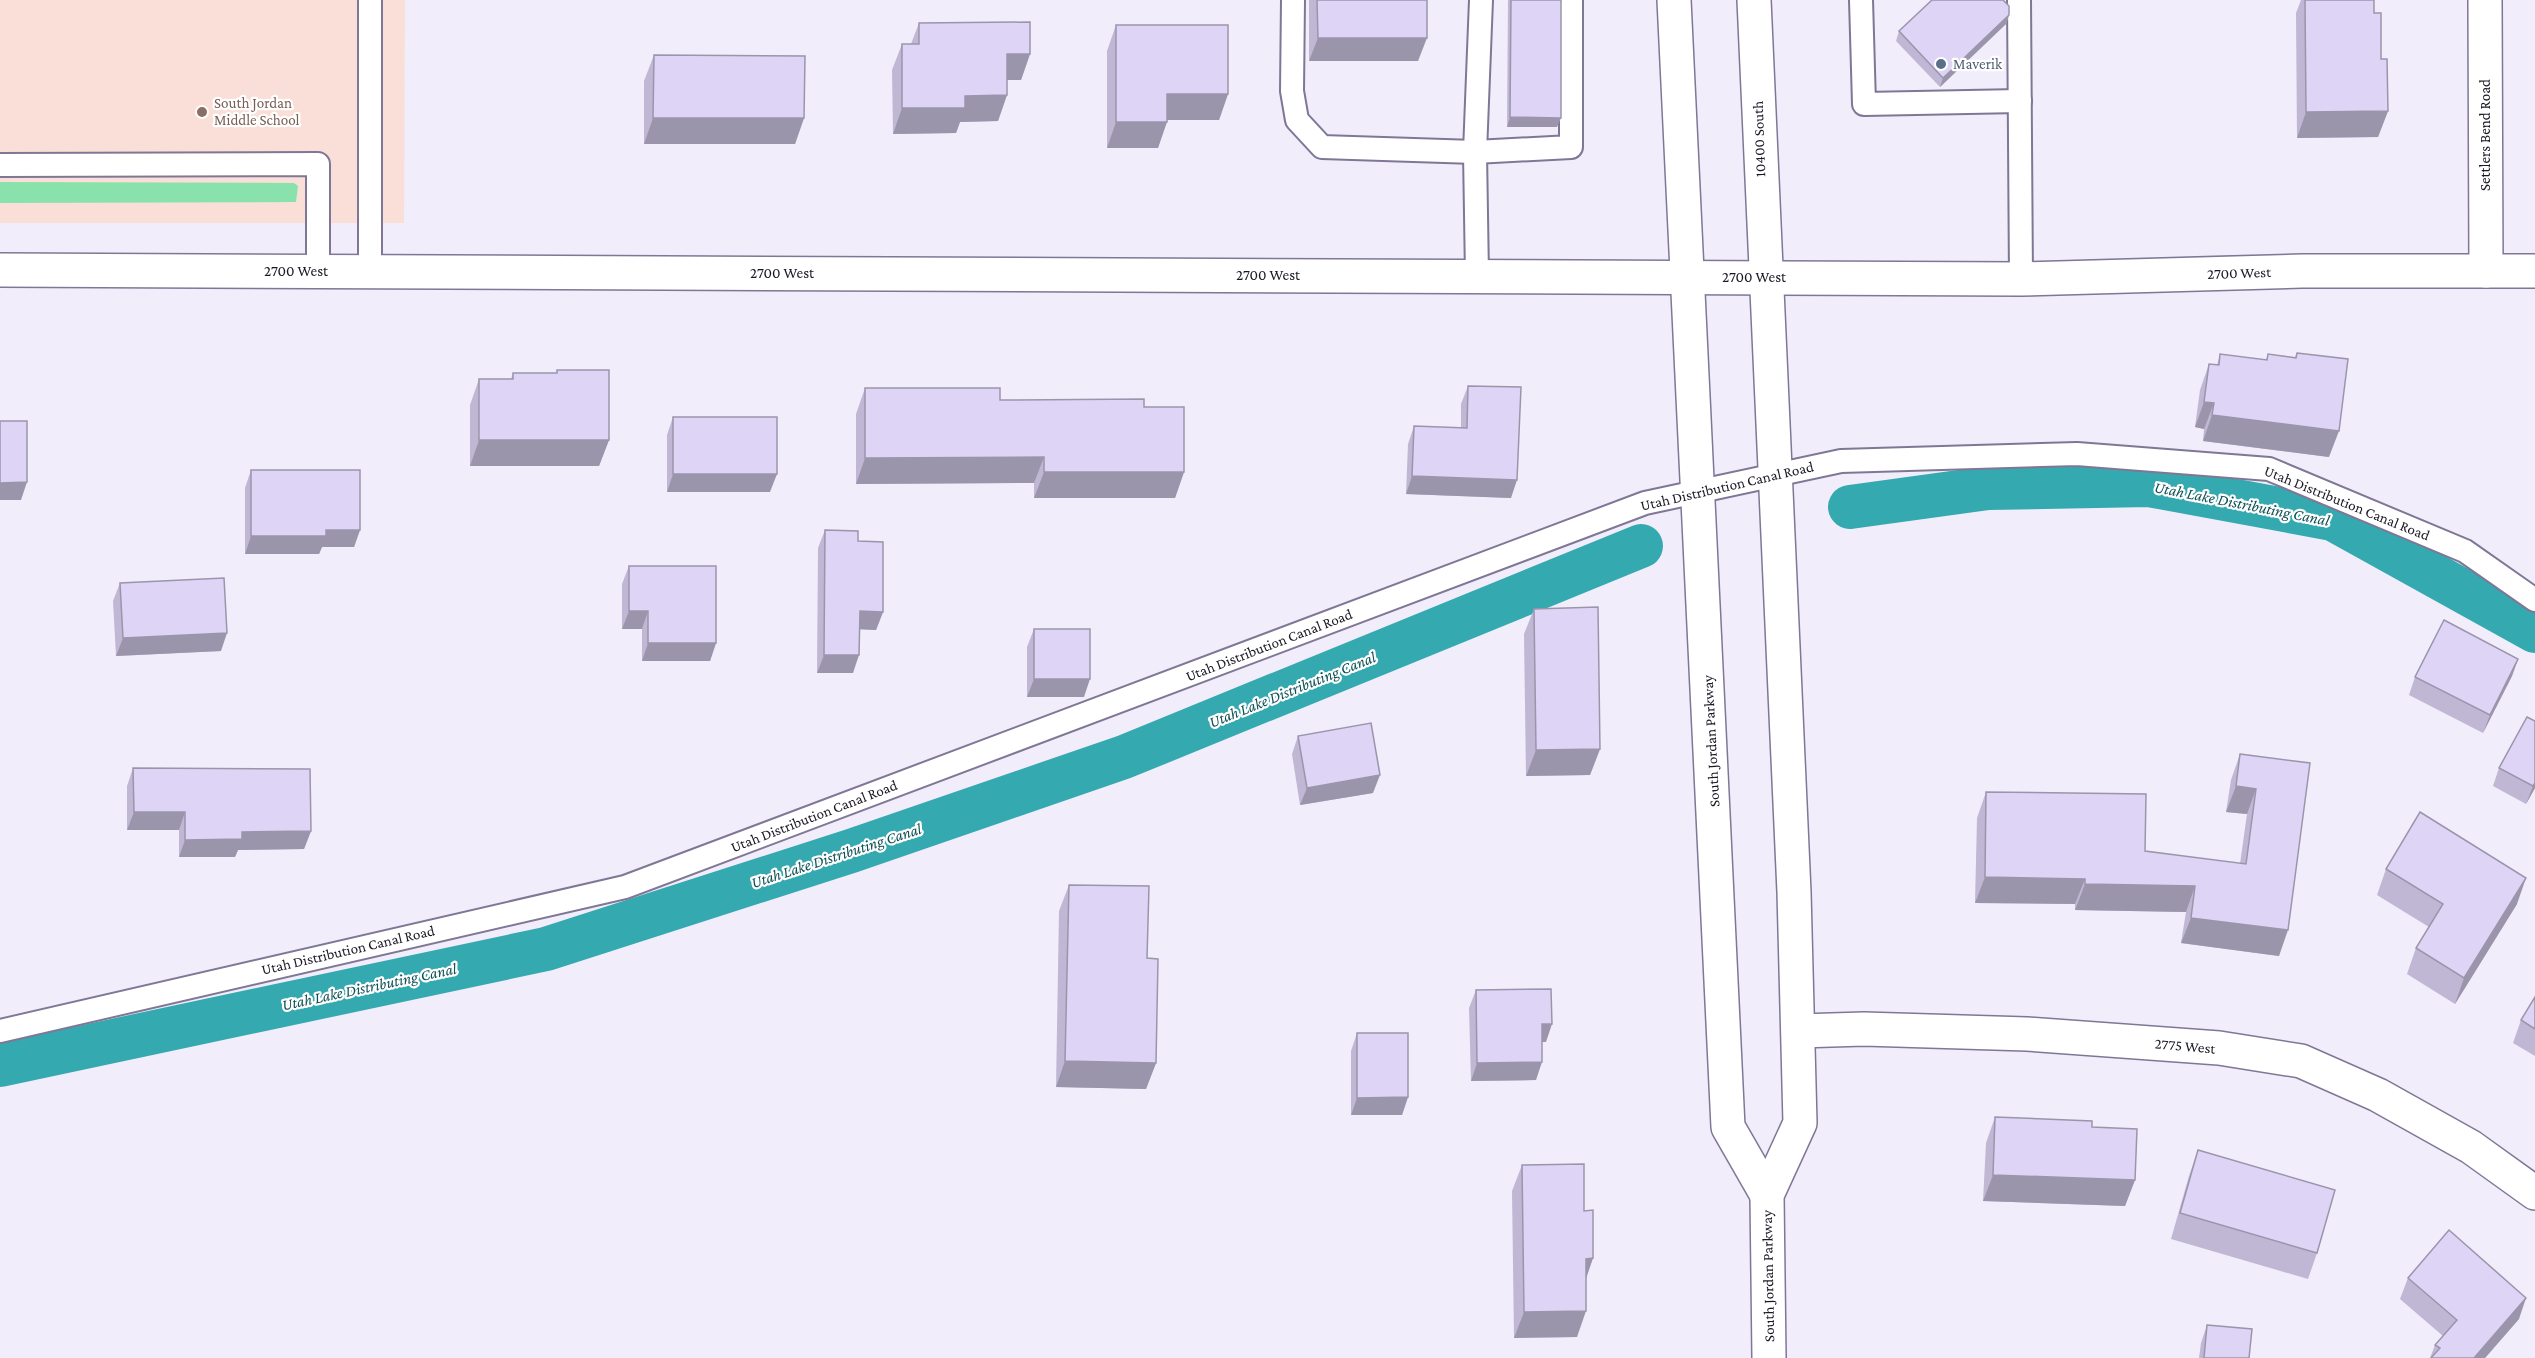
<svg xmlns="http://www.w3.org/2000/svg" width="2535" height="1358" viewBox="0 0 2535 1358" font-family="'Crimson Pro',serif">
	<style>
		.education { fill: #f9dfd8 }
		.green { fill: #89e2ab }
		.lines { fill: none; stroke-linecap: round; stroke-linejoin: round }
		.canal { stroke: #35a9b0; stroke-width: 44 }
		.service-casing { stroke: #7f7795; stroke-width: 26 }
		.minor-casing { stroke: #7f7795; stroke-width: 36 }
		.secondary-casing { stroke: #7f7795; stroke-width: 36 }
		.primary-casing { stroke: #7f7795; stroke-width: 36 }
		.service { stroke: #fff; stroke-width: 22 }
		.minor { stroke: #fff; stroke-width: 33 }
		.secondary { stroke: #fff; stroke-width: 33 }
		.primary { stroke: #fff; stroke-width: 33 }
		.wall { fill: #bfb7d4 }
		.shaded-wall { fill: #9b95ac }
		.building { fill: #ded5f6; stroke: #9b95ac; stroke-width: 1.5 }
		.service-dot { fill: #5c6f8a; stroke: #fff; stroke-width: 2 }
		.education-dot { fill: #8d6e63; stroke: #fff; stroke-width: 2 }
		.labels { text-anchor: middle; stroke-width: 4.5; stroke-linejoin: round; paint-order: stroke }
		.service-label { font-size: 15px; fill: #4e5e75; stroke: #fff; text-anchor: start }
		.education-label { font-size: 15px; fill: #785e54; stroke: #fff; text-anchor: start }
		.street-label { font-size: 15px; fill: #1b1723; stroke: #fff }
		.water-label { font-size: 16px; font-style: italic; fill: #0e5054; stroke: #fff }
	</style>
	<rect width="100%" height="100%" fill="#f1edfb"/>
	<polygon class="education" points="0,0 405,0 404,223 0,223"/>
	<polygon class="green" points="0,182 294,183 298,186 296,202 0,203"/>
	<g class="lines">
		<g class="canal">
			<polyline points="1850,507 1988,488 2149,485 2333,519 2535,631"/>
			<polyline points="0,1065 546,949 851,851 1124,757 1641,546"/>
		</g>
		<defs>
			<g id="service">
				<polyline points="1293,0 1292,91 1297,120 1322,147 1475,152 1571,147 1571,0"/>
				<polyline points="1861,0 1864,104 2020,101"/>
				<polyline points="2019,0 2021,279"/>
				<polyline points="0,165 318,164 318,271"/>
				<polyline points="370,271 370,0"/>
				<polyline points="1477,276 1475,152 1481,0"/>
				<polyline points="0,1031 625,887 1645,503 1841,461 2077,454 2269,469 2465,551 2535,600"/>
			</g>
			<g id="minor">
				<polyline points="2485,0 2486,271"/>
				<polyline points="1799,1031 1864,1029 2027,1034 2219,1048 2301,1061 2378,1095 2471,1147 2535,1193"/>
			</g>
			<polyline id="secondary" points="0,270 2021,279 2302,271 2535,271"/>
			<g id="primary">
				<polyline points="1674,0 1728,1127 1767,1195"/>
				<polyline points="1754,0 1794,892 1800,1123 1767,1195 1769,1358"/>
			</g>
		</defs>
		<use href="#service" class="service-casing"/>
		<use href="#minor" class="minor-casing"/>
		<use href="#secondary" class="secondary-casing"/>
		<use href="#primary" class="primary-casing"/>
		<use href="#service" class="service"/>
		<use href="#minor" class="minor"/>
		<use href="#secondary" class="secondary"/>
		<use href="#primary" class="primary"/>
	</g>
	<g class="wall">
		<polygon points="1309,0 1427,0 1418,61 1309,61"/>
		<polygon points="1508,0 1561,0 1557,127 1507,127"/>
		<polygon points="2301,0 2305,0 2374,13 2388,111 2378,137 2297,138 2296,13"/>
		<polygon points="2009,15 2006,24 1940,87 1896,41 1899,31"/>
		<polygon points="919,23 1030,54 1021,80 1007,80 1007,95 998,121 960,122 956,133 893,134 892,70 902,44 911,44"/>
		<polygon points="1116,25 1228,94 1219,120 1167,120 1158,148 1107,148 1107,51"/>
		<polygon points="654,55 804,118 795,144 644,144 644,81"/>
		<polygon points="2297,353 2329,457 2203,441 2204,429 2195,427 2200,390 2209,364 2217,365 2220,354 2266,360 2268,354 2295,357"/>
		<polygon points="557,370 609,440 599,466 470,466 470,405 479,379 511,379 513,373 556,373"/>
		<polygon points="1468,386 1511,498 1406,494 1408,444 1414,426 1461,428 1461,404"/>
		<polygon points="865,388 1000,400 1144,407 1184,472 1175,498 1034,498 1034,483 856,484 856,414"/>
		<polygon points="673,417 770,492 667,492 667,435"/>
		<polygon points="251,470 360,530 354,547 322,547 319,554 245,554 245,488"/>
		<polygon points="825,530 858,541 883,612 876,630 859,629 853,673 817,673 818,548"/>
		<polygon points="629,566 716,643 710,661 642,661 642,629 622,629 622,584"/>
		<polygon points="120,583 221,651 116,656 113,601"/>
		<polygon points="1534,609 1600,749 1590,775 1526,776 1524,634"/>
		<polygon points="1034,629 1084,697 1027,697 1027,647"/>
		<polygon points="2518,659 2512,676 2483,733 2409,695 2415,677"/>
		<polygon points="2535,721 2535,788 2526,804 2493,786 2499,768"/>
		<polygon points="1298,736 1373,793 1300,805 1292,754"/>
		<polygon points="2240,754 2310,763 2279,956 2181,943 2186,912 2075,910 2075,904 1975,903 1977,818 1986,792 2145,851 2240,864 2247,814 2226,812 2231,780"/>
		<polygon points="133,768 311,831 304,849 238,850 235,857 179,857 179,830 127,830 127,786"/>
		<polygon points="2386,869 2517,904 2455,1004 2407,974 2416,948 2429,927 2377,895"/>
		<polygon points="1069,885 1156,1063 1146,1089 1056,1087 1059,911"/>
		<polygon points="1476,990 1546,1042 1542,1042 1536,1080 1471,1081 1469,1008"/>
		<polygon points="2535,997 2535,1056 2513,1043 2521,1020"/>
		<polygon points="1357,1033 1408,1097 1402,1115 1351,1115 1351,1051"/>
		<polygon points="1995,1117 2135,1180 2125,1206 1983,1201 1986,1143"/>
		<polygon points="2198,1150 2317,1253 2308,1279 2171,1239 2189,1176"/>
		<polygon points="1522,1165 1584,1211 1593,1258 1586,1279 1577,1337 1514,1338 1512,1191"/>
		<polygon points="2408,1278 2519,1319 2485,1358 2430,1358 2435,1345 2443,1336 2400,1299"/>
		<polygon points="2207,1325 2249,1358 2199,1358 2201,1343"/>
	</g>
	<g class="shaded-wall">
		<polygon points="2009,15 2006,24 1940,87 1943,78"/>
		<polygon points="1318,38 1427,38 1418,61 1309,61"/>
		<polygon points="1007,54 1030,54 1021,80 997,80"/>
		<polygon points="1167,94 1228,94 1219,120 1158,120"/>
		<polygon points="1007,95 998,121 960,122 956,133 893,134 902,108 965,96"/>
		<polygon points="2388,111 2378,137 2297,138 2306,112"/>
		<polygon points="1510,117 1561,118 1557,127 1507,127"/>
		<polygon points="653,118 804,118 795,144 644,144"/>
		<polygon points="1116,122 1167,122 1158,148 1107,148"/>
		<polygon points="2204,402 2214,403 2204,429 2195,427"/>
		<polygon points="2212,415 2339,431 2329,457 2203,441"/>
		<polygon points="479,440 609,440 599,466 470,466"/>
		<polygon points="1044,457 1034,483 856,484 865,458"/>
		<polygon points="1044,472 1184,472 1175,498 1034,498"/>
		<polygon points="673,474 777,474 770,492 667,492"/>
		<polygon points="1412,476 1517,480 1511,498 1406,494"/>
		<polygon points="27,482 21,500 0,500 0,483"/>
		<polygon points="326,530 360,530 354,547 322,547 319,554 245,554 251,536"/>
		<polygon points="629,611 648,611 642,629 622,629"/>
		<polygon points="860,611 883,612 876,630 853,629"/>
		<polygon points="227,633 221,651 116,656 123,638"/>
		<polygon points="648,643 716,643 710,661 642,661"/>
		<polygon points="824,655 859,655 853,673 817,673"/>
		<polygon points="2518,659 2512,676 2483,733 2490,715"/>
		<polygon points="1034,679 1090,679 1084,697 1027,697"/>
		<polygon points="1600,749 1590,775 1526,776 1536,750"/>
		<polygon points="1380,775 1373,793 1300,805 1307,788"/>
		<polygon points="2535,783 2535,788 2526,804 2533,786"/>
		<polygon points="2236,786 2256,789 2247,814 2226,812"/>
		<polygon points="134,812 185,812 179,830 127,830"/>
		<polygon points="311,831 304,849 238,850 235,857 179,857 185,840 242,832"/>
		<polygon points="1985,877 2085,879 2075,904 1975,903"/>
		<polygon points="2526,878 2517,904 2455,1004 2464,978"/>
		<polygon points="2085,884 2195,886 2186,912 2075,910"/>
		<polygon points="2191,918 2288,930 2279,956 2181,943"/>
		<polygon points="1542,1024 1552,1024 1546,1042 1535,1042"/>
		<polygon points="1065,1061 1156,1063 1146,1089 1056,1087"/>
		<polygon points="1542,1062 1536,1080 1471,1081 1477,1063"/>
		<polygon points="1408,1097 1402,1115 1351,1115 1357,1098"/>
		<polygon points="1993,1175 2135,1180 2125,1206 1983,1201"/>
		<polygon points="1593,1258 1584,1284 1586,1259"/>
		<polygon points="2526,1298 2519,1319 2485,1358 2474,1358"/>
		<polygon points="1586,1311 1577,1337 1514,1338 1524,1312"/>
	</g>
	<g class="building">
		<polygon points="1317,0 1427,0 1427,38 1318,38"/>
		<polygon points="1511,0 1561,0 1561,118 1510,117"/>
		<polygon points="1932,0 2003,0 2009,6 2009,15 1943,78 1899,31"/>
		<polygon points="2305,0 2374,0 2374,13 2381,13 2381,59 2387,59 2388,111 2306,112"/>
		<polygon points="1030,22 1030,54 1007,54 1007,95 965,96 965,108 902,108 902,44 919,44 919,23"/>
		<polygon points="1116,25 1228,25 1228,94 1167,94 1167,122 1116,122"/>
		<polygon points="654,55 805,56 804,118 653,118"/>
		<polygon points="2297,353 2348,359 2339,431 2212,415 2214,403 2204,402 2209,364 2219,365 2220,354 2267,360 2268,354 2296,358"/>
		<polygon points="557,370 609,370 609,440 479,440 479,379 513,379 513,373 557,373"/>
		<polygon points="1468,386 1521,387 1517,480 1412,476 1414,426 1467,428"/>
		<polygon points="865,388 1000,388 1000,400 1144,399 1144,407 1184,407 1184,472 1044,472 1044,457 865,458"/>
		<rect x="673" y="417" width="104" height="57"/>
		<polygon points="0,421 27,421 27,482 0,483"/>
		<polygon points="251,470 360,470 360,530 326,530 326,536 251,536"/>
		<polygon points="825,530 858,531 858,541 883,542 883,612 860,611 859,655 824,655"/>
		<polygon points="629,566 716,566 716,643 648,643 648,611 629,611"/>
		<polygon points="224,578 227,633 123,638 120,583"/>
		<polygon points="1598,607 1600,749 1536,750 1534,609"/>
		<polygon points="2444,620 2518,659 2490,715 2415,677"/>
		<rect x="1034" y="629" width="56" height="50"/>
		<polygon points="2527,717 2535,721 2535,783 2533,786 2499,768"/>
		<polygon points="1371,723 1380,775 1307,788 1298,736"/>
		<polygon points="2240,754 2310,763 2288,930 2191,918 2195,886 2085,884 2085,879 1985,877 1986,792 2146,794 2145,851 2246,864 2256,789 2236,786"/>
		<polygon points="133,768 310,769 311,831 242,832 242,839 185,840 185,812 134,812"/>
		<polygon points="2420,812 2526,878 2464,978 2416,948 2443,904 2386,869"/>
		<polygon points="1069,885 1149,886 1147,958 1158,959 1156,1063 1065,1061"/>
		<polygon points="1551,989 1552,1024 1542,1024 1542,1062 1477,1063 1476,990"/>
		<polygon points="2535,997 2535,1029 2521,1020"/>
		<polygon points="1357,1033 1408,1033 1408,1097 1357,1098"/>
		<polygon points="1995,1117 2092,1121 2092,1127 2137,1129 2135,1180 1993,1175"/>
		<polygon points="2198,1150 2335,1190 2317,1253 2180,1213"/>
		<polygon points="1584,1164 1584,1211 1593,1210 1593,1258 1586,1259 1586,1311 1524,1312 1522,1165"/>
		<polygon points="2449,1230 2526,1298 2474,1358 2431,1358 2440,1348 2435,1345 2457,1320 2408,1278"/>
		<polygon points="2207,1325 2252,1329 2249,1358 2204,1358"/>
	</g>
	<circle class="service-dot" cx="1941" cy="64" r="6"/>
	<circle class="education-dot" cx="202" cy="112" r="6"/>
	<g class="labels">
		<g class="service-label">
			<text x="1953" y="69">Maverik</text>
		</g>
		<g class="education-label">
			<text x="214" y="108">South Jordan<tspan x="214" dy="17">Middle School</tspan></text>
		</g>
		<g class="street-label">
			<text transform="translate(2485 135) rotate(-90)" y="5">Settlers Bend Road</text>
			<text transform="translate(1759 139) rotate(-92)" y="5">10400 South</text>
			<text x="296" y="276">2700 West</text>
			<text x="782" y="278">2700 West</text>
			<text transform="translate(2239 273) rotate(-2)" y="5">2700 West</text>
			<text x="1268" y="280">2700 West</text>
			<text x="1754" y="282">2700 West</text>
			<text transform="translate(1727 486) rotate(-13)" y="5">Utah Distribution Canal Road</text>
			<text transform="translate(2347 503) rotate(22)" y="5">Utah Distribution Canal Road</text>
			<text transform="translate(1269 645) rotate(-21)" y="5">Utah Distribution Canal Road</text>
			<text transform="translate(1711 741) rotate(-93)" y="5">South Jordan Parkway</text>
			<text transform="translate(814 816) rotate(-21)" y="5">Utah Distribution Canal Road</text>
			<text transform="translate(348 950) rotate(-13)" y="5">Utah Distribution Canal Road</text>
			<text transform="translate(2185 1046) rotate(5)" y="5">2775 West</text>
			<text transform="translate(1768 1276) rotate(-91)" y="5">South Jordan Parkway</text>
		</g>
		<g class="water-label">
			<text transform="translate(2242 503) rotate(11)" y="6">Utah Lake Distributing Canal</text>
			<text transform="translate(1292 689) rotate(-22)" y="6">Utah Lake Distributing Canal</text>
			<text transform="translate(836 855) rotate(-18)" y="6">Utah Lake Distributing Canal</text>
			<text transform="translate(369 986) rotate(-12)" y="6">Utah Lake Distributing Canal</text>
		</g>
	</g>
</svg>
